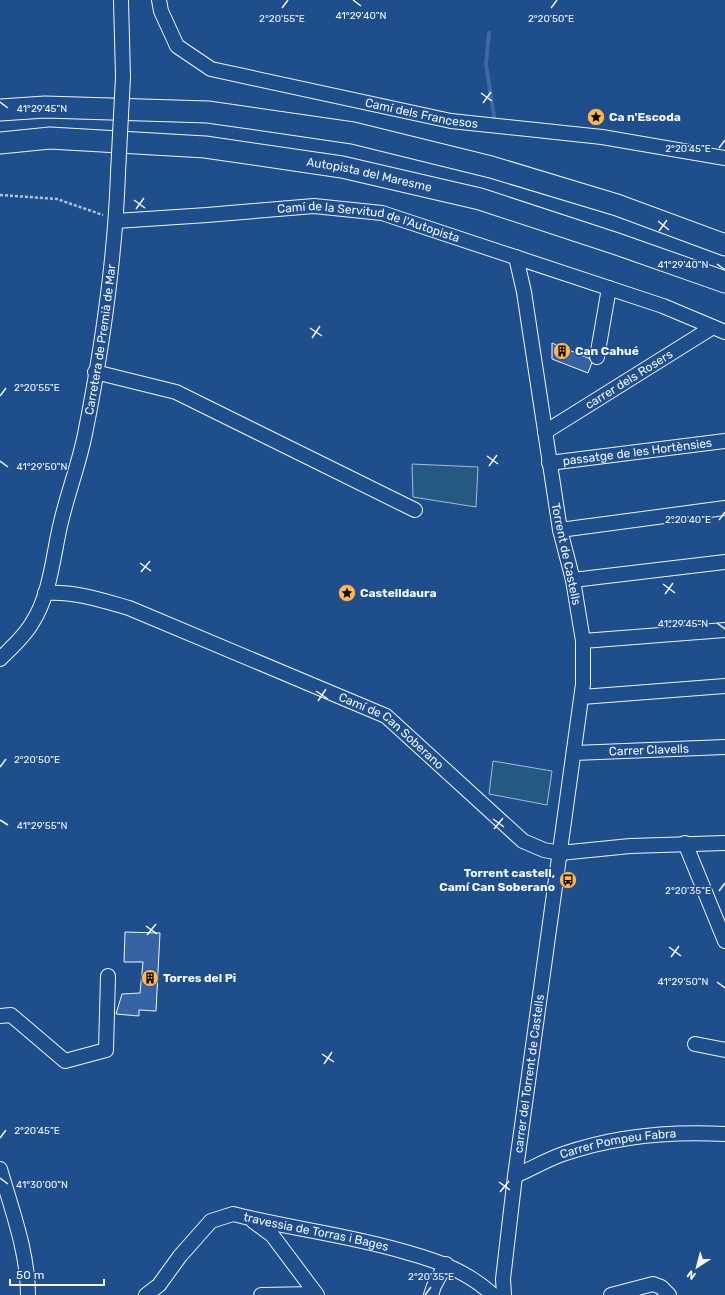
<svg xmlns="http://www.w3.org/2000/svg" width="725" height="1295" viewBox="0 0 725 1295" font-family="Rubik,sans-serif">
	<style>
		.green { fill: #245a82; stroke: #a8bbd7 }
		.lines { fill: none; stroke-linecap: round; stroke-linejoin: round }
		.stream { stroke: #3b69a3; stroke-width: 4 }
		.building { fill: #3563a3; stroke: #f2f6ff }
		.minor-casing { stroke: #f2f6ff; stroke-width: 16 }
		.highway-casing { stroke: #f2f6ff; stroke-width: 23 }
		.path { stroke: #b3c4dc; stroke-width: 2.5; stroke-dasharray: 3 2; stroke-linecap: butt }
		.minor { stroke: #1f4e8c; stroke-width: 14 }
		.highway { stroke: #1f4e8c; stroke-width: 21 }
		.minor-bridge-casing { stroke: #f2f6ff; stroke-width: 16; stroke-linecap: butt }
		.minor-bridge { stroke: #1f4e8c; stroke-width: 14 }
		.ticks { fill: none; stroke: #f2f6ff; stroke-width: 1.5 }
		.labels { text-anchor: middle; stroke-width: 3; stroke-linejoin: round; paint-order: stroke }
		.street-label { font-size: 12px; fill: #f2f6ff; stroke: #1f4e8c }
		.poi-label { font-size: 12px; font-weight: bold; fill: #f2f6ff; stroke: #1f4e8c; text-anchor: start }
		.ticks-label { font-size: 10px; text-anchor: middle; fill: #f2f6ff; stroke: #1f4e8c; stroke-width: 3; stroke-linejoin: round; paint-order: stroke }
	</style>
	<rect width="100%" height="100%" fill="#1f4e8c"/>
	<g class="green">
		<polygon points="412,464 478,467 476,507 413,497"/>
		<polygon points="493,761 552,771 547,805 489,794"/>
	</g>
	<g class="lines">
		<polyline class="stream" points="489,33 486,64 495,123"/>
	</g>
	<g class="building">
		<polygon points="552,343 593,360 588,373 552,359"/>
		<polygon points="125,932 160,933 156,1011 139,1010 139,1016 116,1014 122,994 140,993 143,962 124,962"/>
	</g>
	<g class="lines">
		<defs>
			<g id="minor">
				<polyline points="121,0 123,77"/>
				<path id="s1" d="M159 0 161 11 177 46 211 69 451 121 602 137 725 158"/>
				<path id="s2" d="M116 221 207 215 314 206 382 213 663 306 725 332"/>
				<polyline points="597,357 609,288"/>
				<polyline points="95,372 176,392 415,510"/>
				<path id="s3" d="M545 432 713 327"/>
				<path id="s4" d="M549 463 725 441"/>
				<polyline points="560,530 725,508"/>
				<polyline points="573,580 725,562"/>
				<path id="s5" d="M45 593C74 591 101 600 129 608L386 716 523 841 544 850 560 853 630 846 725 843"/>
				<polyline points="583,641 725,630"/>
				<path id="s6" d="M0 659C11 648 24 637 32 623 51 594 53 554 61 522 68 492 79 464 85 434 102 349 115 260 118 173"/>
				<polyline points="582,697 725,686"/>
				<path id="s7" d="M574 753 725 747"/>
				<polyline points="685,843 725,941"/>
				<polyline points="0,1016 11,1015 65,1061 106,1050 108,976"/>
				<polyline points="695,1044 725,1050"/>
				<path d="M0 1169C12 1210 28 1253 28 1295"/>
				<path id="s8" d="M515 1176C531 1169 546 1160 563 1154 615 1136 670 1131 725 1134"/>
				<polyline points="253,1221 272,1235 317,1295"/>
				<path id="s9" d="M146 1295 159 1285 180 1256 211 1221 233 1214C291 1229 351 1235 409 1253 441 1262 468 1272 493 1295"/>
				<polyline points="261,1295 316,1294"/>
				<polyline points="431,1295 434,1286 446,1264"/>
				<path id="s10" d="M504 1295 503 1279 515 1176 583 684V641L573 580 560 530 524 292 516 257"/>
				<polyline points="611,1295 653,1284 661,1287 669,1295"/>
			</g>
			<g id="highway">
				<polyline points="0,110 45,107 208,112 353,133 491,167 617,205 725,245"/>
				<path id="s11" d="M0 143 50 138 205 147 342 167 480 199 617 244 725 282"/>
			</g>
		</defs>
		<use href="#minor" class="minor-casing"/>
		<use href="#highway" class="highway-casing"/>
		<polyline class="path" points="0,195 57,199 103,215"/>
		<use href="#minor" class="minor"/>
		<use href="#highway" class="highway"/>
		<defs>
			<polyline id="minor-bridge" points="118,173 123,77"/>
		</defs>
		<use href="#minor-bridge" class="minor-bridge-casing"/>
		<use href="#minor-bridge" class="minor-bridge"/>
	</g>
	<path class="ticks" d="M353 0 361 6M282 8 288 0M551 8 557 0M481 93 492 101M0 102 8 108M483 103 491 92M719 148 725 140M134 200 145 208M136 209 144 198M658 221 669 230M659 231 667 220M717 264 725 270M310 328 322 336M312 338 320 326M0 396 6 388M487 456 498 464M0 461 8 467M489 466 497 455M719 520 725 512M140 563 151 571M141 572 150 561M663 584 675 593M665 594 673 583M717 623 725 629M316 691 328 699M318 701 326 689M0 767 6 759M493 819 504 827M0 820 8 825M494 829 503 818M719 891 725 883M146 926 157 934M147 935 156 924M669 947 681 956M671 957 679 946M717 982 725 988M322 1054 334 1062M324 1064 332 1052M0 1138 6 1130M0 1178 8 1184M499 1182 510 1190M500 1192 509 1181M425 1295 431 1287"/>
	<defs>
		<symbol id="sight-disc" viewBox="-11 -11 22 22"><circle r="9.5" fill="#ffb74d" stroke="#1f4e8c"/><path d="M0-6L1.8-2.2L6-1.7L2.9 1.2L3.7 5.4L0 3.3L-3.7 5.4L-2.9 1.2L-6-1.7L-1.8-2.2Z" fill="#111"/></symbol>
		<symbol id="building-disc" viewBox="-11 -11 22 22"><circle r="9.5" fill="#ffb74d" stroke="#1f4e8c"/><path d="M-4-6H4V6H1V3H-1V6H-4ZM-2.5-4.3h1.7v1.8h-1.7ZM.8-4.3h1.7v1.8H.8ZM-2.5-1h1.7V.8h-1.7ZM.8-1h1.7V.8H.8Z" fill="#111"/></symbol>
		<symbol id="bus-disc" viewBox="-11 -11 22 22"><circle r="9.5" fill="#ffb74d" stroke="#1f4e8c"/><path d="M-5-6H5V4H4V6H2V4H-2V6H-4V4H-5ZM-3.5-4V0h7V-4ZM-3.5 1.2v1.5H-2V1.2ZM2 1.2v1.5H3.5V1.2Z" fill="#111"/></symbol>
	</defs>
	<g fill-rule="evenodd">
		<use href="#sight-disc" x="586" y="107" width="20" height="20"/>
		<use href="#building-disc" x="552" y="341" width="20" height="20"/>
		<use href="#sight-disc" x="337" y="583" width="20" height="20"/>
		<use href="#bus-disc" x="558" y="870" width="20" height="20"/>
		<use href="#building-disc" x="140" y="968" width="20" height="20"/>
	</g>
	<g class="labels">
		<g class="street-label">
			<text dy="4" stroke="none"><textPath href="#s1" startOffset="306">Camí dels Francesos</textPath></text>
			<text dy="4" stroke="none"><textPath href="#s11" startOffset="372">Autopista del Maresme</textPath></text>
			<text dy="4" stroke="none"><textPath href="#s2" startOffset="255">Camí de la Servitud de l'Autopista</textPath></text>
			<text dy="4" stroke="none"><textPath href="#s6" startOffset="341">Carretera de Premià de Mar</textPath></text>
			<text dy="4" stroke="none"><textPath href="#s3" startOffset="99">carrer dels Rosers</textPath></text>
			<text dy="4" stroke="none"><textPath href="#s4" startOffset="89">passatge de les Hortènsies</textPath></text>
			<text transform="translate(566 554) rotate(78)" y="4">Torrent de Castells</text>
			<text dy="4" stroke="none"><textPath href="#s5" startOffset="377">Camí de Can Soberano</textPath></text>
			<text dy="4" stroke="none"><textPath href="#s7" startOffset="75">Carrer Clavells</textPath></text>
			<text dy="4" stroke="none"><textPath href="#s10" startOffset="223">carrer del Torrent de Castells</textPath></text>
			<text dy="4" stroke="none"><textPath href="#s8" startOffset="109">Carrer Pompeu Fabra</textPath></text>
			<text dy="4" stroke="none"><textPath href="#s9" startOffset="207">travessia de Torras i Bages</textPath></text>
		</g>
		<g class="poi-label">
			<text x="609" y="121">Ca n'Escoda</text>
			<text x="575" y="355">Can Cahué</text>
			<text x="360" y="597">Castelldaura</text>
			<text x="555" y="877" text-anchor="end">Torrent castell,<tspan x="555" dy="14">Camí Can Soberano</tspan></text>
			<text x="163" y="982">Torres del Pi</text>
		</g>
	</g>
	<g class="ticks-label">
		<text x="361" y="19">41°29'40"N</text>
		<text x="282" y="22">2°20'55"E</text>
		<text x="551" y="22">2°20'50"E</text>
		<text x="42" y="112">41°29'45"N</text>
		<text x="688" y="152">2°20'45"E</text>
		<text x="683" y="268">41°29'40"N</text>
		<text x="37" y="391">2°20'55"E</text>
		<text x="42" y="470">41°29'50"N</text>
		<text x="688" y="523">2°20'40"E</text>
		<text x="683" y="627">41°29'45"N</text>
		<text x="37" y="763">2°20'50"E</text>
		<text x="42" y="829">41°29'55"N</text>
		<text x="688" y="894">2°20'35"E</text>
		<text x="683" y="985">41°29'50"N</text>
		<text x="37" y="1134">2°20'45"E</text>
		<text x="42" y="1188">41°30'00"N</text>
		<text x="431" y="1280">2°20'35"E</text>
	</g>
	<g transform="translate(697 1267) rotate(216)" stroke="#1f4e8c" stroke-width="3" paint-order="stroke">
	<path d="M0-3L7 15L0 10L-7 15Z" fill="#f2f6ff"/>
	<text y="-6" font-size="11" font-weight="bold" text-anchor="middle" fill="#f2f6ff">N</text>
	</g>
	<path d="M10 1279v6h94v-6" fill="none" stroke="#f2f6ff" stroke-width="2"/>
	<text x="16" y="1279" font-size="12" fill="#f2f6ff" stroke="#1f4e8c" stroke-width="3" paint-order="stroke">50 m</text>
</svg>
